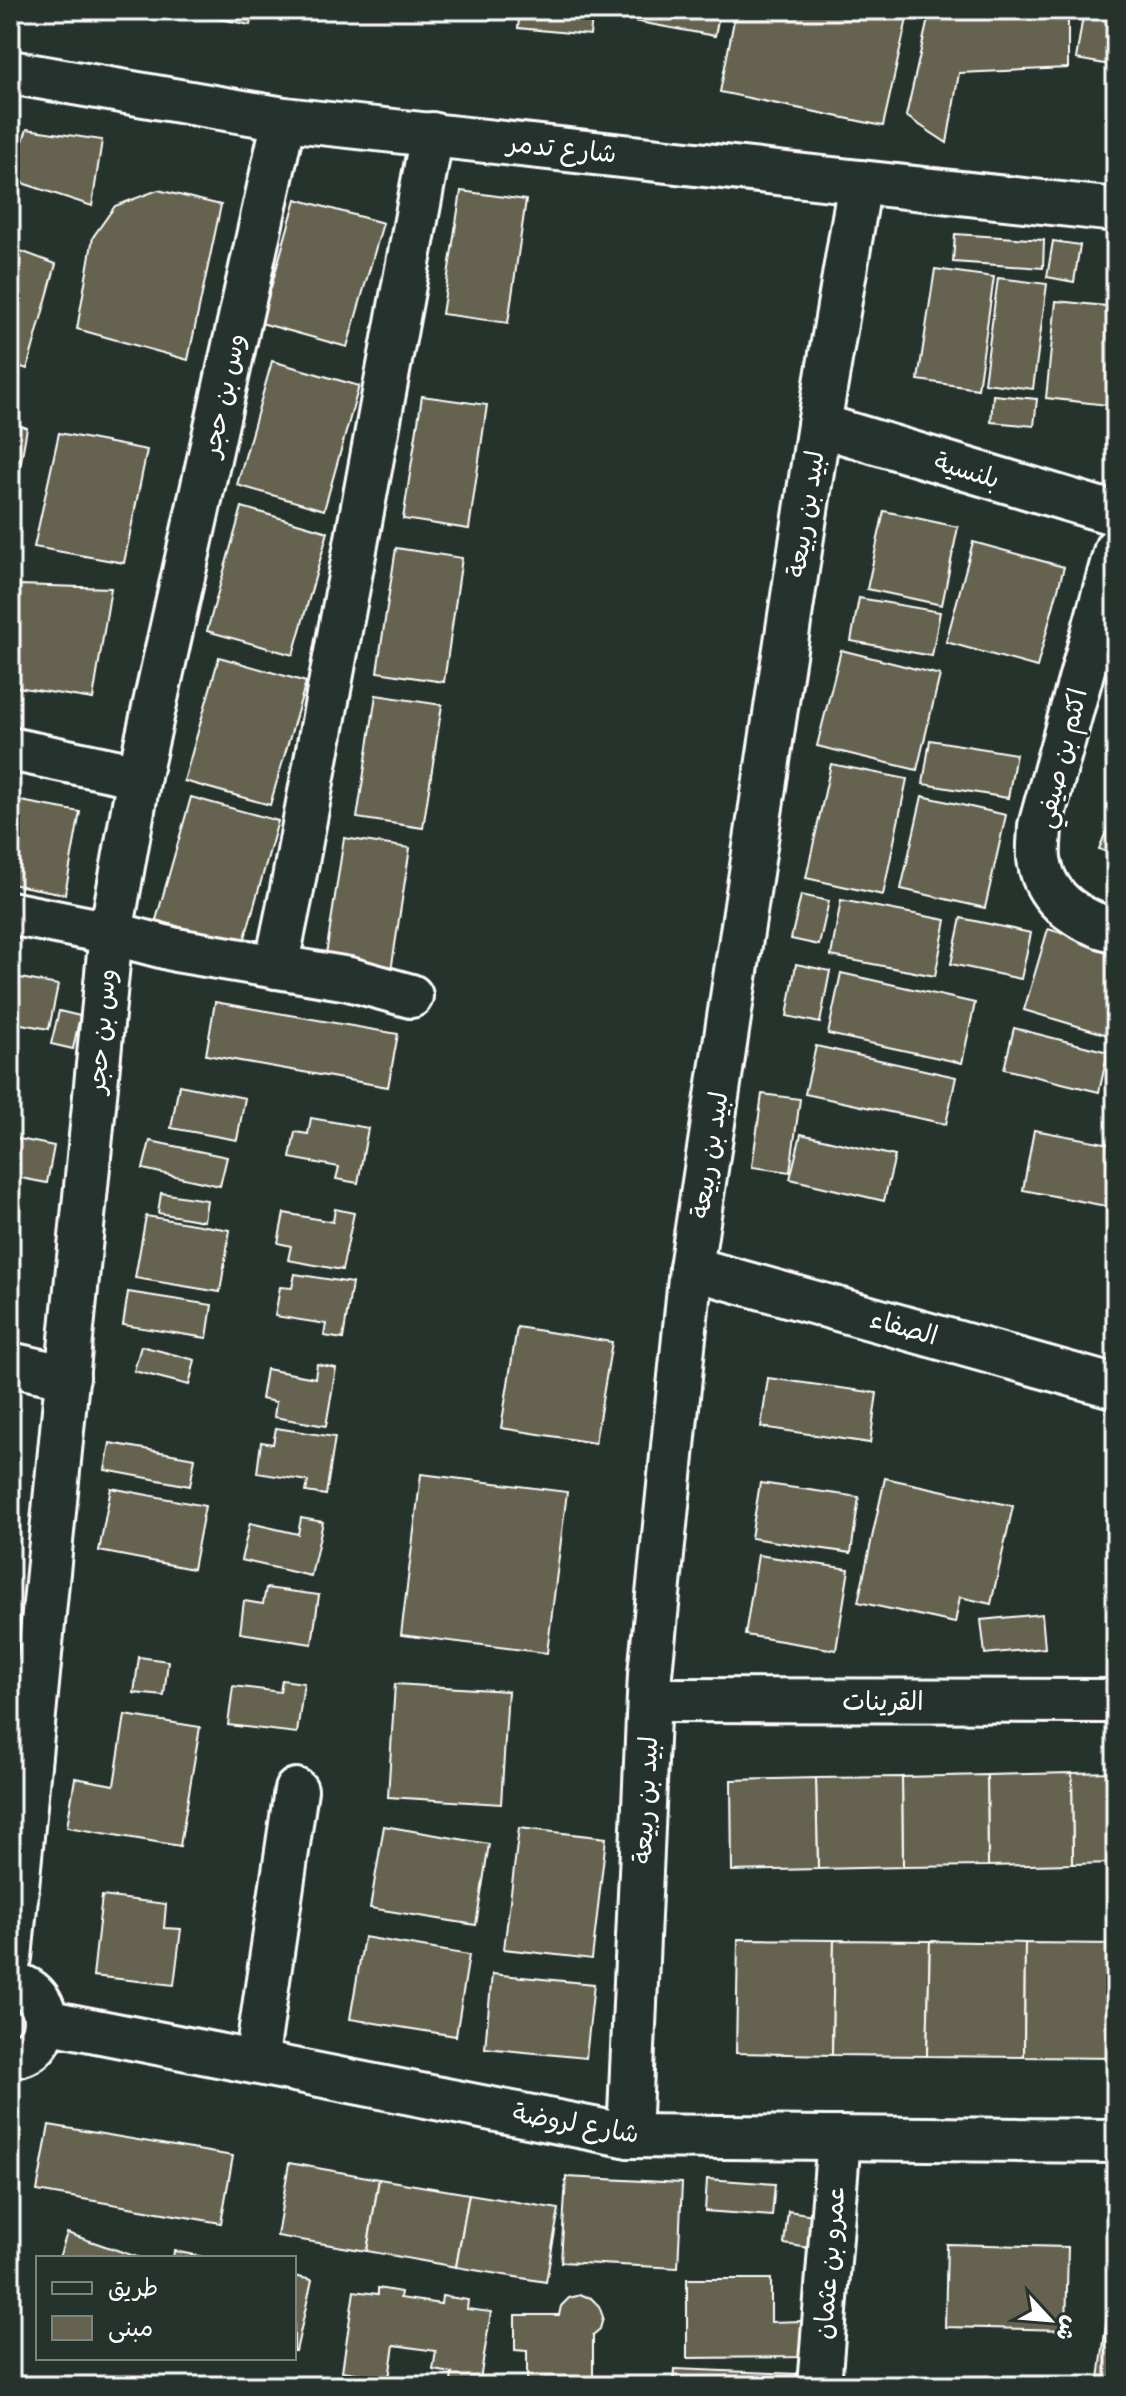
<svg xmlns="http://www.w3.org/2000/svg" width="1126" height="2396" viewBox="0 0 1126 2396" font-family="Sriracha,'Playpen Sans Arabic',sans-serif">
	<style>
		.building { fill: #65634f; stroke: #fff; stroke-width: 2 }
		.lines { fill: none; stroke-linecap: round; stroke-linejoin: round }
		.minor-casing { stroke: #fff; stroke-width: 48 }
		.minor { stroke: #26332d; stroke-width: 42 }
		.labels { text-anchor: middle; stroke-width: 6; stroke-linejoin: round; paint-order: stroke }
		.street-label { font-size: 26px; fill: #fff; stroke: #26332d }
	</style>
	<rect width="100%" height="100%" fill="#26332d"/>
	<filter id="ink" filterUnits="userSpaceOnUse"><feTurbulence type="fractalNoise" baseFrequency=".0125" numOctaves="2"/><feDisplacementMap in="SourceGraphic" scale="16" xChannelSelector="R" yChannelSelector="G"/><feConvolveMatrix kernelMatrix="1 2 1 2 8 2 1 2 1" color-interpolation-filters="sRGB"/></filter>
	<g filter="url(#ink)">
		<g class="building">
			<polygon points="178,10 253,10 250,25"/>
			<polygon points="520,10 593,10 590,35 518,28"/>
			<polygon points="619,10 720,10 715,36 617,18"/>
			<polygon points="736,10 909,10 883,126 720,92"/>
			<polygon points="930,10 1068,10 1068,68 959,73 947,143 906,116"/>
			<polygon points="1084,10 1116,10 1116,66 1076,59"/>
			<polygon points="27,129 102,140 92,206 10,179"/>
			<polygon points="158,190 221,205 188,360 77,329 93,237 115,206"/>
			<polygon points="461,191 526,200 508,323 442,314"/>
			<polygon points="296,199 383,223 347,347 261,323"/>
			<polygon points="955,234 1044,240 1043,268 953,262"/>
			<polygon points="1053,241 1080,245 1074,282 1047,277"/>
			<polygon points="10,247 56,264 27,369 10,363"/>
			<polygon points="935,269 994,277 978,389 918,380"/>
			<polygon points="998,278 1047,284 1033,389 984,383"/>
			<polygon points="1056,301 1116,307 1116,406 1046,398"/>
			<polygon points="272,361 359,386 324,510 237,485"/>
			<polygon points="993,395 1037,399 1034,426 991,422"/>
			<polygon points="422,396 487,405 469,529 403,519"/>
			<polygon points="10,422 27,428 10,523"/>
			<polygon points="59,433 147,450 124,563 34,547"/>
			<polygon points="242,507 328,532 293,655 207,631"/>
			<polygon points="884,511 958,527 942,605 867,589"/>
			<polygon points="973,542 1064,567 1037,667 946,642"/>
			<polygon points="396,548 462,558 444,682 377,672"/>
			<polygon points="19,585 111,588 93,699 10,686 10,648"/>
			<polygon points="859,598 940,612 932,656 851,641"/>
			<polygon points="841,650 940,675 917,770 817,746"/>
			<polygon points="219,657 306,682 270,805 184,781"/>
			<polygon points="376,695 442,705 423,828 357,818"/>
			<polygon points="930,740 1016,754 1008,798 923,784"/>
			<polygon points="831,764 907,779 883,895 806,878"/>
			<polygon points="922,796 1006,815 985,908 901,889"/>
			<polygon points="191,797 278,821 243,945 156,920"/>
			<polygon points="10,799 80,812 65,894 10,884"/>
			<polygon points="1116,807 1116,856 1099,849"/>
			<polygon points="344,838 410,848 391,971 325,961"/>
			<polygon points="801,895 829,901 819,945 791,939"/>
			<polygon points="841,900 946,920 935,976 831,956"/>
			<polygon points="961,918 1031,933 1021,979 951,964"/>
			<polygon points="1048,929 1116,949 1116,1018 1111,1036 1024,1010"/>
			<polygon points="796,964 830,971 820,1023 787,1016"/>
			<polygon points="841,973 975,1003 962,1063 828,1034"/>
			<polygon points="10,976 58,985 49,1029 10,1022"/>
			<polygon points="215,1002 398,1034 388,1087 206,1055"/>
			<polygon points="59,1011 80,1016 73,1049 51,1044"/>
			<polygon points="1014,1028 1108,1052 1099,1092 1004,1069"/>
			<polygon points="816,1046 956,1077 946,1124 805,1094"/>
			<polygon points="179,1085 245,1098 237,1140 171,1128"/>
			<polygon points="762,1094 800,1099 790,1172 752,1167"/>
			<polygon points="311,1118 368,1128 358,1183 336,1179 339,1167 290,1158 295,1132 308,1134"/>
			<polygon points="1034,1130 1116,1145 1116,1208 1023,1190"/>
			<polygon points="801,1134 895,1156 884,1201 790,1179"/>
			<polygon points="10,1137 54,1146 47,1183 10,1176"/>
			<polygon points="150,1141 227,1157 220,1186 143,1169"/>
			<polygon points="161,1193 207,1200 204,1221 158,1213"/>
			<polygon points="335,1209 354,1213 342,1270 288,1260 291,1246 278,1243 284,1213 333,1222"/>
			<polygon points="146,1216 230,1230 220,1292 135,1278"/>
			<polygon points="295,1274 352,1283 343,1339 324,1336 326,1324 275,1316 280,1287 292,1288"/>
			<polygon points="128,1292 212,1305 207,1338 123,1325"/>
			<polygon points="517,1327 612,1342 595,1443 501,1428"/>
			<polygon points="141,1346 195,1360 189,1385 134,1371"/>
			<polygon points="317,1364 336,1368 326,1426 274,1417 276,1402 261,1399 266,1369 315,1378"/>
			<polygon points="768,1378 877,1393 870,1443 761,1427"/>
			<polygon points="276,1428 335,1437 326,1495 306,1492 308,1481 257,1473 261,1442 273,1444"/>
			<polygon points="110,1443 195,1458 190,1486 105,1470"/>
			<polygon points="421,1474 567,1492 547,1653 401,1635"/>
			<polygon points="885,1478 1013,1506 991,1604 960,1597 955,1623 858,1602"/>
			<polygon points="760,1483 859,1497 851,1553 751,1538"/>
			<polygon points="111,1488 205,1506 193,1569 99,1551"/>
			<polygon points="301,1518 323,1522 311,1576 241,1560 250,1523 298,1534"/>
			<polygon points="758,1555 849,1569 836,1650 745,1635"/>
			<polygon points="266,1588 319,1595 312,1644 240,1633 244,1601 263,1604"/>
			<polygon points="1042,1614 1045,1648 985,1654 981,1620"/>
			<polygon points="139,1657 168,1661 164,1696 134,1693"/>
			<polygon points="282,1680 304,1683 297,1733 228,1725 233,1686 280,1692"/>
			<polygon points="395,1684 508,1691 501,1804 388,1797"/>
			<polygon points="125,1715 200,1727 180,1846 67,1827 75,1778 114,1785"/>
			<polygon points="1116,1772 1116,1863 1073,1864 1072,1773"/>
			<polygon points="1072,1773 1073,1864 988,1866 987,1775"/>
			<polygon points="987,1775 988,1866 903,1867 902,1777"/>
			<polygon points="902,1777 903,1867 818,1869 816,1778"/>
			<polygon points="816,1778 818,1869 732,1871 731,1780"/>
			<polygon points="384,1826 489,1844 476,1925 370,1908"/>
			<polygon points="519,1828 606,1838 592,1959 504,1949"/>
			<polygon points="102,1896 166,1904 164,1928 181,1929 174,1985 93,1976"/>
			<polygon points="364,1937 469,1955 456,2036 350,2019"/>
			<polygon points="738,1939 834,1940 832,2055 736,2053"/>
			<polygon points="834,1940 930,1941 927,2056 832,2055"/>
			<polygon points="930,1941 1025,1943 1024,2057 927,2056"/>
			<polygon points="1025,1943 1116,1944 1116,2058 1024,2057"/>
			<polygon points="492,1974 594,1984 586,2058 485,2048"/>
			<polygon points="49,2125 233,2156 221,2223 37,2191"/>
			<polygon points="289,2163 379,2179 367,2251 277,2236"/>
			<polygon points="566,2177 682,2183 678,2268 561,2262"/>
			<polygon points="379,2179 469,2194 456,2267 367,2251"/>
			<polygon points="707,2179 775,2184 772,2216 705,2211"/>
			<polygon points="469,2194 559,2209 546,2282 456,2267"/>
			<polygon points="788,2211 814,2215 809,2248 784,2244"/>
			<polygon points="67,2233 140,2258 59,2258"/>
			<polygon points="947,2244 1068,2247 1066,2330 945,2327"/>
			<polygon points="174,2251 209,2258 173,2258"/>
			<polygon points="1113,2270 1116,2270 1116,2381 1099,2379"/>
			<polygon points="294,2276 312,2280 296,2351 294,2351"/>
			<polygon points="687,2279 771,2279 771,2322 802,2321 802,2357 687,2358"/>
			<polygon points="378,2288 401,2292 400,2298 441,2304 442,2296 468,2300 467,2309 491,2312 479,2386 451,2382 452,2373 433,2370 436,2351 394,2345 389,2378 342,2371 354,2291 378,2294"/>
			<polygon points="581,2295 591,2298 599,2306 603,2317 600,2329 593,2335 593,2386 565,2386 566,2382 527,2382 527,2351 515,2350 515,2315 559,2315 561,2306 569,2298"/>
			<polygon points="674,2369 798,2374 798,2386 673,2386"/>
			<polygon points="952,2380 990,2386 951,2386"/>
		</g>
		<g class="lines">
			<defs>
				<g id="minor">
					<polyline points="10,72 284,119 1116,210"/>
					<polyline points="819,425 1116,514"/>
					<path d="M1116 549 1040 826C1040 838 1037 853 1040 864 1047 902 1082 922 1116 931"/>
					<polyline points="10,749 139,776"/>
					<polyline points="10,913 111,933 176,950 349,979 411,996"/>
					<polyline points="276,967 291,895 432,134"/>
					<polyline points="691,1268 1116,1387"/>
					<polyline points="10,1364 68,1377"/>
					<polyline points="650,1700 1116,1701"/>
					<polyline points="10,1958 111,933 139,776 284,119"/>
					<path d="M10 1984C57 1988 56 2054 10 2056"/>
					<polyline points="45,2021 629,2136 1116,2141"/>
					<polyline points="256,2062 296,1790"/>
					<polyline points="629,2136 650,1674 691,1268 819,425 860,182"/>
					<polyline points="819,2386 839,2138"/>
				</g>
			</defs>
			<use href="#minor" class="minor-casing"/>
			<use href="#minor" class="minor"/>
		</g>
	</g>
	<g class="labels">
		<g class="street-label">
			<text transform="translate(562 148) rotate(6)" y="9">شارع تدمر</text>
			<text transform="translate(223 395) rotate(-78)" y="9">وس بن حجر</text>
			<text transform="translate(967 470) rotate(17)" y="9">بلنسية</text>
			<text transform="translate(805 514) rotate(-81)" y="9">لبيد بن ربيعة</text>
			<text transform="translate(1061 758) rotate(-76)" y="9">اكثم بن صيفي</text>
			<text transform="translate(101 1031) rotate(-85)" y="9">وس بن حجر</text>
			<text transform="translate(709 1155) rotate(-81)" y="9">لبيد بن ربيعة</text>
			<text transform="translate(904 1327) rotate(16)" y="9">الصفاء</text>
			<text x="883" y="1710">القرينات</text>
			<text transform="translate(645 1800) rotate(-87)" y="9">لبيد بن ربيعة</text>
			<text transform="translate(576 2123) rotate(10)" y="9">شارع لروضة</text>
			<text transform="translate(829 2262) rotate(-85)" y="9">عمرو بن عثمان</text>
		</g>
	</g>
	<rect width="1126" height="2396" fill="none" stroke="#26332d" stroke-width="40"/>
	<rect x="20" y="20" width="1086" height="2356" fill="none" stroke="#fff" stroke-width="3" filter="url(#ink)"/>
	<rect x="36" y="2256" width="260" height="104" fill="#26332d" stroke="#7d8581" stroke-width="2"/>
	<rect x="52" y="2282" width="40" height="12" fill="#26332d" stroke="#7d8581" stroke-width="2"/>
	<text x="108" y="2296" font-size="24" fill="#ffffff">طريق</text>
	<rect x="52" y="2316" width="40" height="24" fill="#65634f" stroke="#7d8581" stroke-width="2"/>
	<text x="108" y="2336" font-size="24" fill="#ffffff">مبنى</text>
	<g transform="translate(1050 2320) rotate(116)" stroke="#26332d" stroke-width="6" paint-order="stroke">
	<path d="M0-6L14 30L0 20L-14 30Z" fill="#ffffff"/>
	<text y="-12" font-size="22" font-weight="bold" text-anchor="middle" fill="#ffffff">ش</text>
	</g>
</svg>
